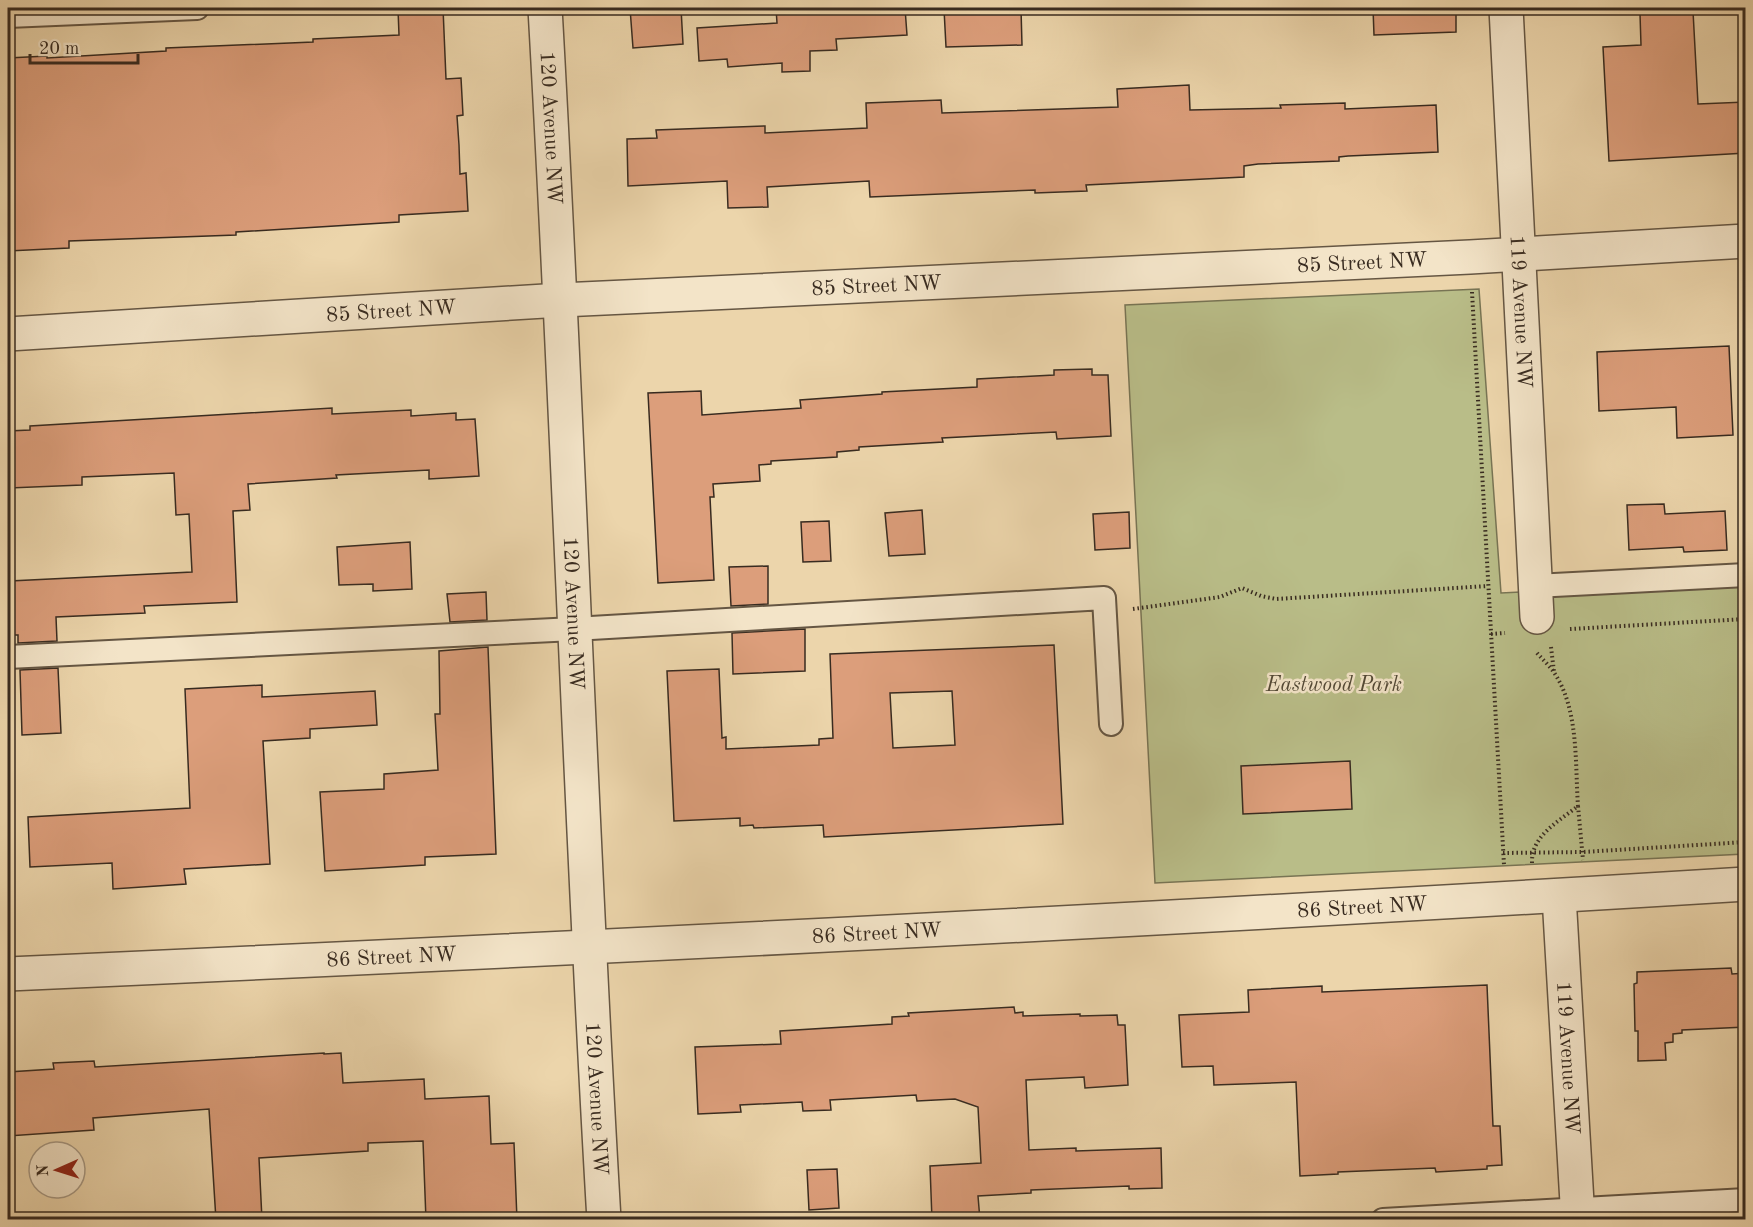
<svg xmlns="http://www.w3.org/2000/svg" width="1753" height="1227" viewBox="0 0 1753 1227" font-family="'Old Standard TT',serif">
	<style>
		.green { fill: #b9bd88; stroke: #787454; stroke-width: 1.5 }
		.building { fill: #dc9e7b; stroke: #382b20; stroke-width: 1.5; fill-rule: evenodd }
		.lines { fill: none; stroke-linecap: round; stroke-linejoin: round }
		.lane-casing { stroke: #655643; stroke-width: 26 }
		.street-casing { stroke: #655643; stroke-width: 36 }
		.path { stroke: #382b20; stroke-width: 4; stroke-dasharray: 1.5 3; stroke-linecap: butt }
		.lane { stroke: #f3e4c8; stroke-width: 22 }
		.street { stroke: #f3e4c8; stroke-width: 33 }
		.labels { text-anchor: middle; stroke-width: 5; stroke-linejoin: round; paint-order: stroke }
		.street-label { font-size: 21px; fill: #382b20; stroke: #f3e4c8 }
		.park-label { font-size: 21px; font-style: italic; fill: #524835; stroke: #f3e4c8 }
	</style>
	<rect width="100%" height="100%" fill="#ecd5ab"/>
	<filter id="stains"><feTurbulence type="fractalNoise" baseFrequency=".00333" numOctaves="4"/><feColorMatrix values="0 0 0 0 .2 0 0 0 0 .09 0 0 0 0 .02 0 0 0 .5 -.17"/></filter>
	<radialGradient id="worn" r=".72"><stop offset=".6" stop-color="#630" stop-opacity="0"/><stop offset="1" stop-color="#630" stop-opacity=".3"/></radialGradient>
	<polygon class="green" points="1479,289 1501,593 1745,582 1745,854 1155,883 1125,305"/>
	<g class="building">
		<polygon points="443,8 446,79 461,78 463,115 457,116 459,145 460,174 466,173 468,211 399,215 399,222 236,232 236,235 69,241 69,248 8,251 8,58 47,56 47,58 166,51 166,48 313,42 313,39 399,35 398,9"/>
		<polygon points="630,8 681,8 683,44 633,48"/>
		<polygon points="776,8 905,8 907,35 836,39 837,50 810,51 810,71 782,72 782,63 728,67 727,59 699,61 697,28 777,23"/>
		<polygon points="970,8 995,8 995,10 1021,9 1022,45 946,47 944,9"/>
		<polygon points="1373,8 1456,8 1456,32 1374,35"/>
		<polygon points="1693,11 1698,104 1746,102 1746,153 1609,161 1603,47 1641,45 1640,14"/>
		<polygon points="1189,85 1190,110 1281,108 1280,105 1345,103 1345,109 1436,105 1438,152 1348,156 1339,157 1339,161 1258,164 1244,166 1244,177 1086,185 1087,191 1035,193 1035,190 870,197 869,181 767,187 768,207 728,208 727,181 628,186 627,139 657,138 656,130 765,126 765,133 867,128 866,103 941,100 942,113 1118,107 1117,89"/>
		<polygon points="1729,346 1733,435 1677,438 1676,407 1599,411 1597,352"/>
		<polygon points="1092,369 1092,375 1108,375 1111,436 1057,439 1056,432 942,438 943,442 859,447 859,450 837,452 837,457 771,461 771,464 759,465 760,481 713,484 714,497 710,497 714,580 658,583 648,393 701,391 702,415 801,408 800,400 882,394 882,392 977,387 977,379 1054,375 1054,370"/>
		<polygon points="332,408 332,414 411,410 411,416 456,413 456,420 475,419 479,476 429,479 429,470 336,475 337,478 248,484 250,510 233,511 237,602 144,606 145,613 56,617 57,641 18,643 18,635 13,635 10,581 192,572 189,514 176,515 174,473 82,477 82,485 9,488 8,431 30,430 30,426"/>
		<polygon points="1664,504 1665,514 1725,511 1727,550 1684,552 1683,547 1629,550 1627,505"/>
		<polygon points="922,510 925,554 889,556 885,513"/>
		<polygon points="1129,512 1130,548 1095,550 1093,514"/>
		<polygon points="829,521 831,561 803,562 801,522"/>
		<polygon points="410,542 412,589 373,591 373,584 339,585 337,547"/>
		<polygon points="768,566 768,604 731,606 729,567"/>
		<polygon points="486,592 487,620 450,622 447,594"/>
		<polygon points="805,629 805,671 733,674 732,633"/>
		<path d="M1054 645 1063 824 824 837 823 825 754 828 753 825 740 826V818L674 821 667 671 719 669 722 738 726 737V749L819 745V739L833 738 830 654ZM952 691 955 745 893 748 890 693Z"/>
		<polygon points="488,647 496,854 425,857 425,865 325,871 320,792 384,789 384,774 438,770 435,714 440,714 439,651"/>
		<polygon points="58,668 61,733 22,735 20,670"/>
		<polygon points="262,685 262,697 375,691 377,725 310,729 310,738 263,741 270,864 184,869 186,884 113,889 112,863 30,867 28,817 190,808 185,689"/>
		<polygon points="1350,761 1352,809 1243,814 1241,766"/>
		<polygon points="1731,968 1732,974 1746,973 1746,1027 1682,1030 1682,1033 1673,1034 1673,1042 1665,1043 1666,1060 1638,1061 1638,1031 1635,1031 1634,984 1637,983 1637,972"/>
		<polygon points="1487,985 1493,1126 1500,1126 1502,1165 1487,1166 1487,1169 1436,1172 1435,1168 1338,1172 1338,1174 1300,1176 1296,1082 1214,1085 1213,1066 1182,1067 1179,1015 1249,1012 1248,990 1322,986 1322,992"/>
		<polygon points="1014,1007 1015,1013 1023,1012 1023,1016 1080,1014 1080,1016 1117,1015 1118,1025 1125,1025 1128,1085 1085,1088 1084,1077 1026,1080 1029,1150 1076,1148 1076,1151 1161,1148 1162,1188 1129,1189 1129,1186 1031,1190 1031,1193 978,1196 980,1220 932,1220 930,1166 981,1163 978,1107 955,1099 917,1101 916,1095 830,1100 831,1110 803,1111 802,1102 740,1105 741,1112 698,1114 695,1047 781,1044 780,1031 892,1024 892,1017 909,1016 908,1013"/>
		<polygon points="324,1053 324,1054 341,1053 343,1083 424,1079 425,1099 489,1096 491,1144 514,1143 517,1220 426,1220 423,1141 368,1143 368,1151 259,1158 262,1220 216,1220 209,1109 93,1118 94,1130 8,1136 8,1072 54,1069 53,1063 94,1061 95,1067"/>
		<polygon points="837,1169 839,1208 809,1210 807,1170"/>
	</g>
	<g class="lines">
		<defs>
			<g id="lane">
				<polyline points="8,16 197,8"/>
				<polyline points="1535,586 1746,575"/>
				<polyline points="8,657 574,629 1104,598 1111,724"/>
				<polyline points="1383,1220 1746,1200"/>
			</g>
			<g id="street">
				<path id="s1" d="M545 8C568 411 580 816 604 1220"/>
				<path id="s2" d="M1506 8 1537 617"/>
				<path id="s3" d="M8 334 561 300 1470 257 1746 241"/>
				<path id="s4" d="M1559 896 1578 1220"/>
				<path id="s5" d="M8 974C587 948 1166 920 1746 884"/>
			</g>
		</defs>
		<use href="#lane" class="lane-casing"/>
		<use href="#street" class="street-casing"/>
		<g class="path">
			<polyline points="1472,292 1504,865"/>
			<polyline points="1133,609 1220,597 1242,588 1261,596 1276,599 1488,586"/>
			<polyline points="1570,629 1746,619"/>
			<polyline points="1491,634 1505,633"/>
			<polyline points="1551,647 1554,672"/>
			<path d="M1537 653C1543 660 1550 666 1555 674 1579 711 1575 764 1578 806"/>
			<polyline points="1503,853 1583,852 1746,842"/>
			<path d="M1532 863C1531 836 1558 822 1578 806L1583 860"/>
		</g>
		<use href="#lane" class="lane"/>
		<use href="#street" class="street"/>
	</g>
	<g class="labels">
		<g class="street-label">
			<text dy="7" stroke="none"><textPath href="#s1" startOffset="120">120 Avenue NW</textPath></text>
			<text dy="7" stroke="none"><textPath href="#s3" startOffset="1356">85 Street NW</textPath></text>
			<text dy="7" stroke="none"><textPath href="#s3" startOffset="870">85 Street NW</textPath></text>
			<text dy="7" stroke="none"><textPath href="#s3" startOffset="384">85 Street NW</textPath></text>
			<text dy="7" stroke="none"><textPath href="#s2" startOffset="304">119 Avenue NW</textPath></text>
			<text dy="7" stroke="none"><textPath href="#s1" startOffset="606">120 Avenue NW</textPath></text>
			<text dy="7" stroke="none"><textPath href="#s5" startOffset="1356">86 Street NW</textPath></text>
			<text dy="7" stroke="none"><textPath href="#s5" startOffset="870">86 Street NW</textPath></text>
			<text dy="7" stroke="none"><textPath href="#s5" startOffset="384">86 Street NW</textPath></text>
			<text dy="7" stroke="none"><textPath href="#s4" startOffset="162">119 Avenue NW</textPath></text>
			<text dy="7" stroke="none"><textPath href="#s1" startOffset="1092">120 Avenue NW</textPath></text>
		</g>
		<g class="park-label">
			<text x="1334" y="691">Eastwood Park</text>
		</g>
	</g>
	<rect width="1753" height="1227" fill="none" stroke="#ecd5ab" stroke-width="30"/>
	<rect x="9" y="9" width="1735" height="1209" fill="none" stroke="#382b20" stroke-width="3"/>
	<rect x="15" y="15" width="1723" height="1197" fill="none" stroke="#382b20" stroke-width="1.5"/>
	<g transform="translate(57 1170) rotate(267)"><circle r="28" fill="#f3e4c8" stroke="#a89a85" stroke-width="1.5"/>
	<path d="M0-4.5L10 22L0 15L-10 22Z" fill="#8f2418"/>
	<text y="-9" font-size="16" font-weight="bold" text-anchor="middle" fill="#382b20">N</text>
	</g>
	<path d="M30 54v9h108v-9" fill="none" stroke="#382b20" stroke-width="3"/>
	<text x="39" y="54" font-size="18" fill="#382b20" stroke="#f3e4c8" stroke-width="4.5" paint-order="stroke">20 m</text>
	<rect width="100%" height="100%" filter="url(#stains)"/>
	<rect width="100%" height="100%" fill="url(#worn)"/>
</svg>
